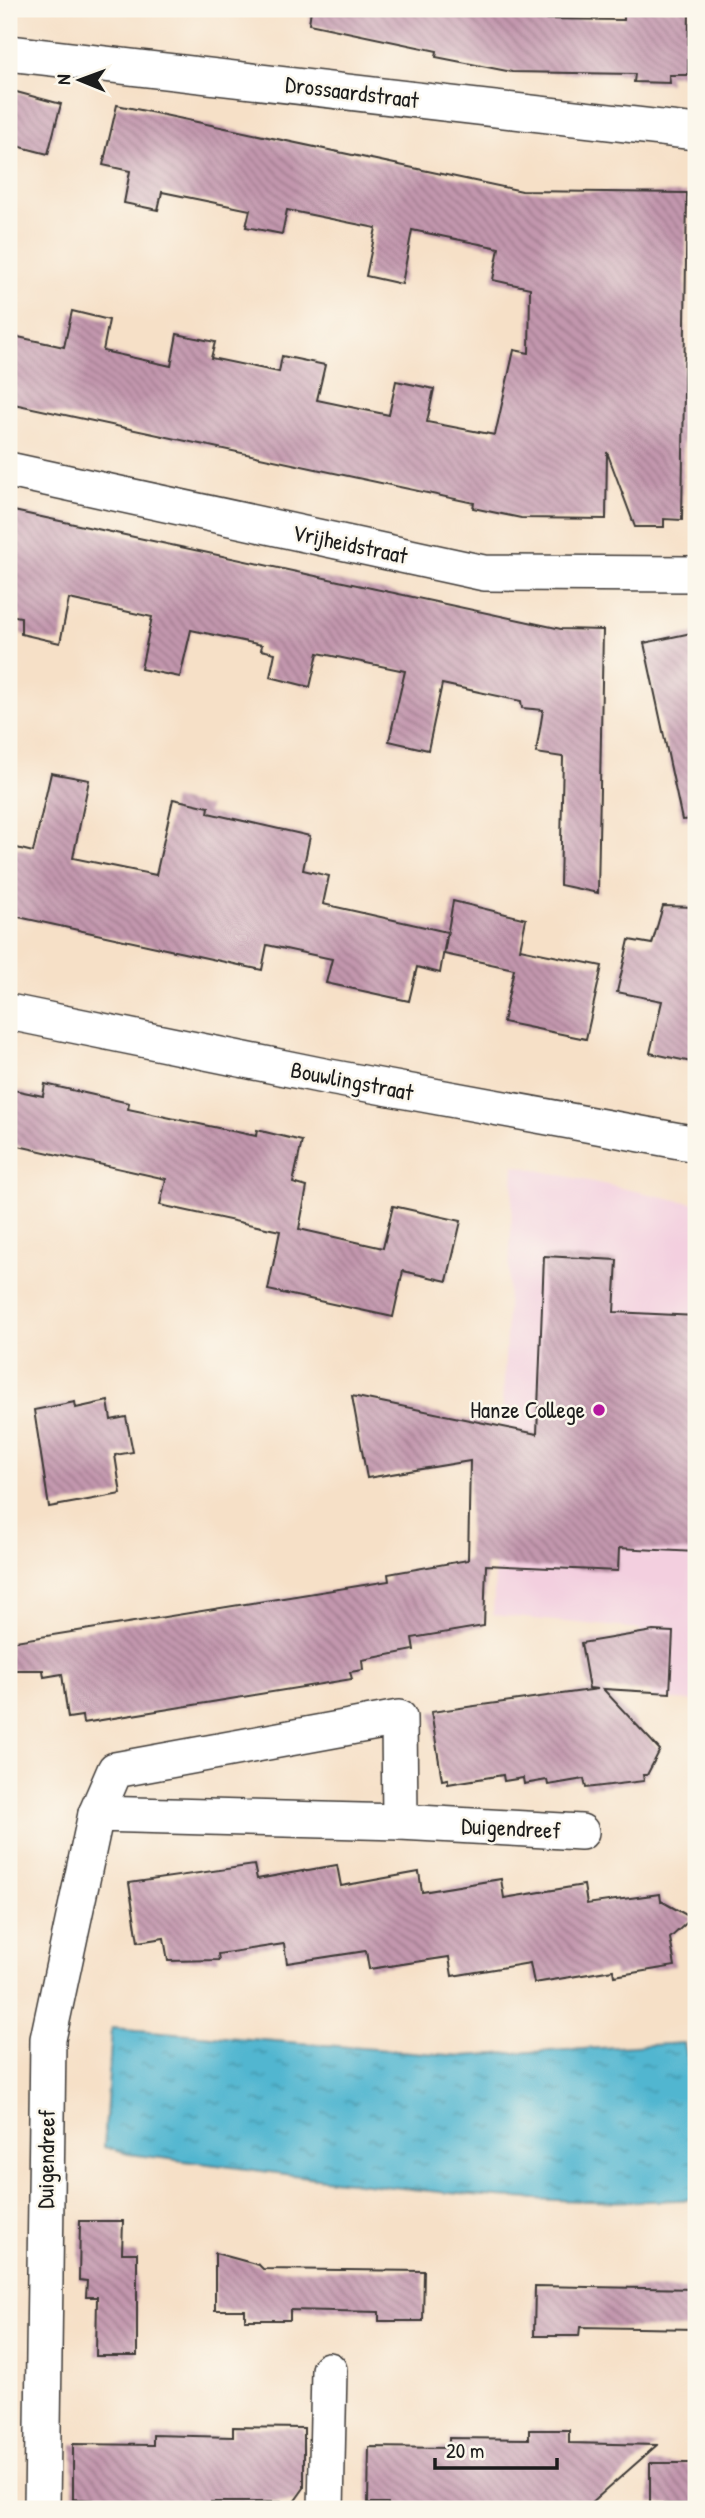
<svg xmlns="http://www.w3.org/2000/svg" width="705" height="2518" viewBox="0 0 705 2518" font-family="'Patrick Hand',sans-serif">
	<style>
		.built { fill: #f3cfdf }
		.water { fill: url(#water-ripples); stroke: #366976; stroke-width: 2 }
		.building { fill: url(#building-back-hatch) }
		.lines { fill: none; stroke-linecap: round; stroke-linejoin: round }
		.minor-casing { stroke: #3d3936; stroke-width: 38 }
		.minor { stroke: #fff; stroke-width: 35 }
		.poi-dot { fill: #b5179e; stroke: #fbf7ec; stroke-width: 2.5 }
		.labels { text-anchor: middle; stroke-width: 5; stroke-linejoin: round; paint-order: stroke }
		.street-label { font-size: 23px; fill: #1c1c1c; stroke: #fbf7ec }
		.poi-label { font-size: 23px; fill: #1c1c1c; stroke: #fbf7ec; text-anchor: end }
	</style>
	<defs>
		<pattern id="water-ripples" width="26" height="14" patternUnits="userSpaceOnUse" patternTransform="scale(1.75)"><rect width="26" height="14" fill="#51b6d0"/><path d="M2 4q2-2 4 0t4 0M15 11q2-2 4 0t4 0" fill="none" stroke="#4293a8"/></pattern>
		<pattern id="building-back-hatch" width="6" height="6" patternUnits="userSpaceOnUse" patternTransform="scale(1.75)"><rect width="6" height="6" fill="#c397ae"/><path d="M-1 5l2 2M0 0l6 6M5-1l2 2" fill="none" stroke="#9e7a8d"/></pattern>
	</defs>
	<rect width="100%" height="100%" fill="#fbf7ec"/>
	<filter id="ink" filterUnits="userSpaceOnUse"><feTurbulence type="fractalNoise" baseFrequency=".0143" numOctaves="2"/><feDisplacementMap in="SourceGraphic" scale="14" xChannelSelector="R" yChannelSelector="G"/><feConvolveMatrix kernelMatrix="1 2 1 2 8 2 1 2 1" color-interpolation-filters="sRGB"/></filter>
	<filter id="wash" filterUnits="userSpaceOnUse"><feTurbulence type="fractalNoise" baseFrequency=".00686" numOctaves="4" result="noise"/><feDisplacementMap in="SourceGraphic" scale="28" xChannelSelector="R" yChannelSelector="G"/><feGaussianBlur stdDeviation="1.57" result="paint"/><feColorMatrix in="noise" values="0 0 0 0 0 0 0 0 0 0 0 0 0 0 0 0 0 1.4 0 .05"/><feComposite in="paint" operator="in"/></filter>
	<g filter="url(#wash)">
		<rect width="100%" height="100%" fill="#f6e0c7"/>
		<polygon class="built" points="514,1165 696,1204 696,1701 652,1699 640,1629 493,1615"/>
		<path class="water" d="M112 2028 462 2056 684 2043 696 2096V2199C507 2211 316 2176 128 2154L104 2147Z"/>
		<g id="blocks">
			<g class="building">
				<polygon points="311,9 535,9 535,19 624,20 624,9 689,9 688,75 669,75 670,83 634,82 635,74 512,72 436,57 437,51 309,24"/>
				<polygon points="9,90 61,104 48,154 9,144"/>
				<polygon points="117,105 522,191 687,193 682,520 664,519 664,527 635,527 607,452 606,519 521,518 473,508 474,503 9,403 9,335 64,347 72,311 109,320 103,351 171,366 177,334 215,342 211,358 279,372 282,356 325,365 317,400 389,415 396,381 434,389 427,422 495,435 514,350 529,353 530,288 493,280 499,248 412,230 402,284 366,276 376,228 287,210 282,234 246,227 250,210 162,192 158,210 124,203 130,171 103,165"/>
				<polygon points="9,510 561,629 603,630 598,893 560,885 563,757 536,753 543,710 522,708 521,701 442,684 428,750 389,741 405,671 318,653 310,687 270,677 275,653 261,650 262,645 191,630 180,677 141,669 152,617 69,599 60,643 21,634 21,617 9,615"/>
				<polygon points="696,632 696,819 682,820 644,643"/>
				<polygon points="51,773 89,780 73,858 156,875 173,799 209,807 208,813 310,836 303,870 329,876 323,904 447,932 440,973 417,967 409,1001 326,983 332,959 267,945 262,970 9,915 9,846 33,852"/>
				<polygon points="453,901 526,919 520,949 602,966 586,1039 503,1022 514,969 444,954"/>
				<polygon points="663,906 696,907 696,1063 650,1053 662,1001 617,992 629,940 652,944"/>
				<polygon points="45,1084 129,1103 128,1109 256,1136 257,1130 302,1141 293,1183 307,1187 299,1229 383,1248 393,1206 461,1221 447,1281 403,1271 393,1317 268,1290 280,1231 160,1205 166,1179 9,1144 9,1089 43,1096"/>
				<polygon points="544,1256 617,1260 614,1312 696,1316 696,1552 619,1548 618,1571 486,1565 484,1626 412,1638 414,1650 362,1660 363,1670 350,1672 352,1679 83,1723 82,1716 68,1718 62,1674 44,1677 43,1670 9,1670 9,1642 389,1581 388,1574 468,1560 470,1461 367,1478 352,1396 537,1434"/>
				<polygon points="108,1401 111,1420 126,1417 133,1452 115,1455 121,1494 49,1507 34,1410 75,1402 76,1408"/>
				<polygon points="653,1631 673,1632 670,1693 603,1689 660,1750 647,1775 643,1775 644,1781 586,1788 584,1779 548,1785 547,1780 524,1784 523,1778 504,1781 503,1775 448,1784 448,1779 442,1780 431,1712 598,1689 589,1688 581,1643"/>
				<polygon points="254,1865 257,1879 337,1865 341,1886 419,1872 422,1892 501,1879 504,1898 584,1885 587,1904 660,1894 661,1901 692,1918 670,1938 675,1966 614,1976 613,1970 534,1983 530,1963 452,1976 449,1957 369,1969 366,1951 287,1963 284,1944 218,1954 219,1960 168,1961 164,1938 138,1942 129,1883"/>
				<polygon points="80,2221 123,2221 122,2253 137,2253 137,2356 96,2356 97,2297 86,2297 87,2281 79,2280"/>
				<polygon points="215,2253 259,2265 263,2269 424,2271 423,2321 379,2321 379,2312 290,2310 290,2320 245,2320 245,2310 215,2310"/>
				<polygon points="535,2286 696,2289 696,2329 580,2327 579,2336 534,2336"/>
				<polygon points="233,2427 304,2428 304,2488 294,2502 211,2502 211,2509 93,2509 92,2500 73,2499 73,2444 153,2445 153,2435 233,2437"/>
				<polygon points="529,2430 569,2430 569,2443 657,2445 589,2505 519,2504 514,2509 389,2509 388,2503 368,2503 369,2447 449,2448 449,2438 529,2439"/>
				<rect x="650" y="2463" width="46" height="41"/>
			</g>
		</g>
	</g>
	<g filter="url(#ink)">
		<use href="#blocks" fill-opacity="0" stroke="#3d3936" stroke-width="2"/>
		<g class="lines">
			<defs>
				<g id="minor">
					<polyline points="9,53 696,132"/>
					<polyline points="9,470 484,573 696,574"/>
					<polyline points="9,1012 324,1076 696,1144"/>
					<polyline points="96,1814 115,1770 399,1718 400,1822"/>
					<polyline points="42,2509 48,2039 96,1814 400,1822 581,1832"/>
					<polyline points="326,2509 329,2370"/>
				</g>
			</defs>
			<use href="#minor" class="minor-casing"/>
			<use href="#minor" class="minor"/>
		</g>
	</g>
	<circle class="poi-dot" cx="599" cy="1410" r="7"/>
	<g class="labels">
		<g class="street-label">
			<text transform="translate(352 92) rotate(7)" y="8">Drossaardstraat</text>
			<text transform="translate(350 544) rotate(12)" y="8">Vrijheidstraat</text>
			<text transform="translate(352 1081) rotate(11)" y="8">Bouwlingstraat</text>
			<text transform="translate(511 1828) rotate(3)" y="8">Duigendreef</text>
			<text transform="translate(46 2159) rotate(-89)" y="8">Duigendreef</text>
		</g>
		<g class="poi-label">
			<text x="585" y="1418">Hanze College</text>
		</g>
	</g>
	<rect width="705" height="2518" fill="none" stroke="#fbf7ec" stroke-width="35"/>
	<g transform="translate(80 80) rotate(271)" stroke="#fbf7ec" stroke-width="5" paint-order="stroke">
	<path d="M0-5L12 26L0 18L-12 26Z" fill="#1c1c1c"/>
	<text y="-10" font-size="19" font-weight="bold" text-anchor="middle" fill="#1c1c1c">N</text>
	</g>
	<path d="M435 2458v10h122v-10" fill="none" stroke="#1c1c1c" stroke-width="3.5"/>
	<text x="446" y="2458" font-size="21" fill="#1c1c1c" stroke="#fbf7ec" stroke-width="5" paint-order="stroke">20 m</text>
</svg>
